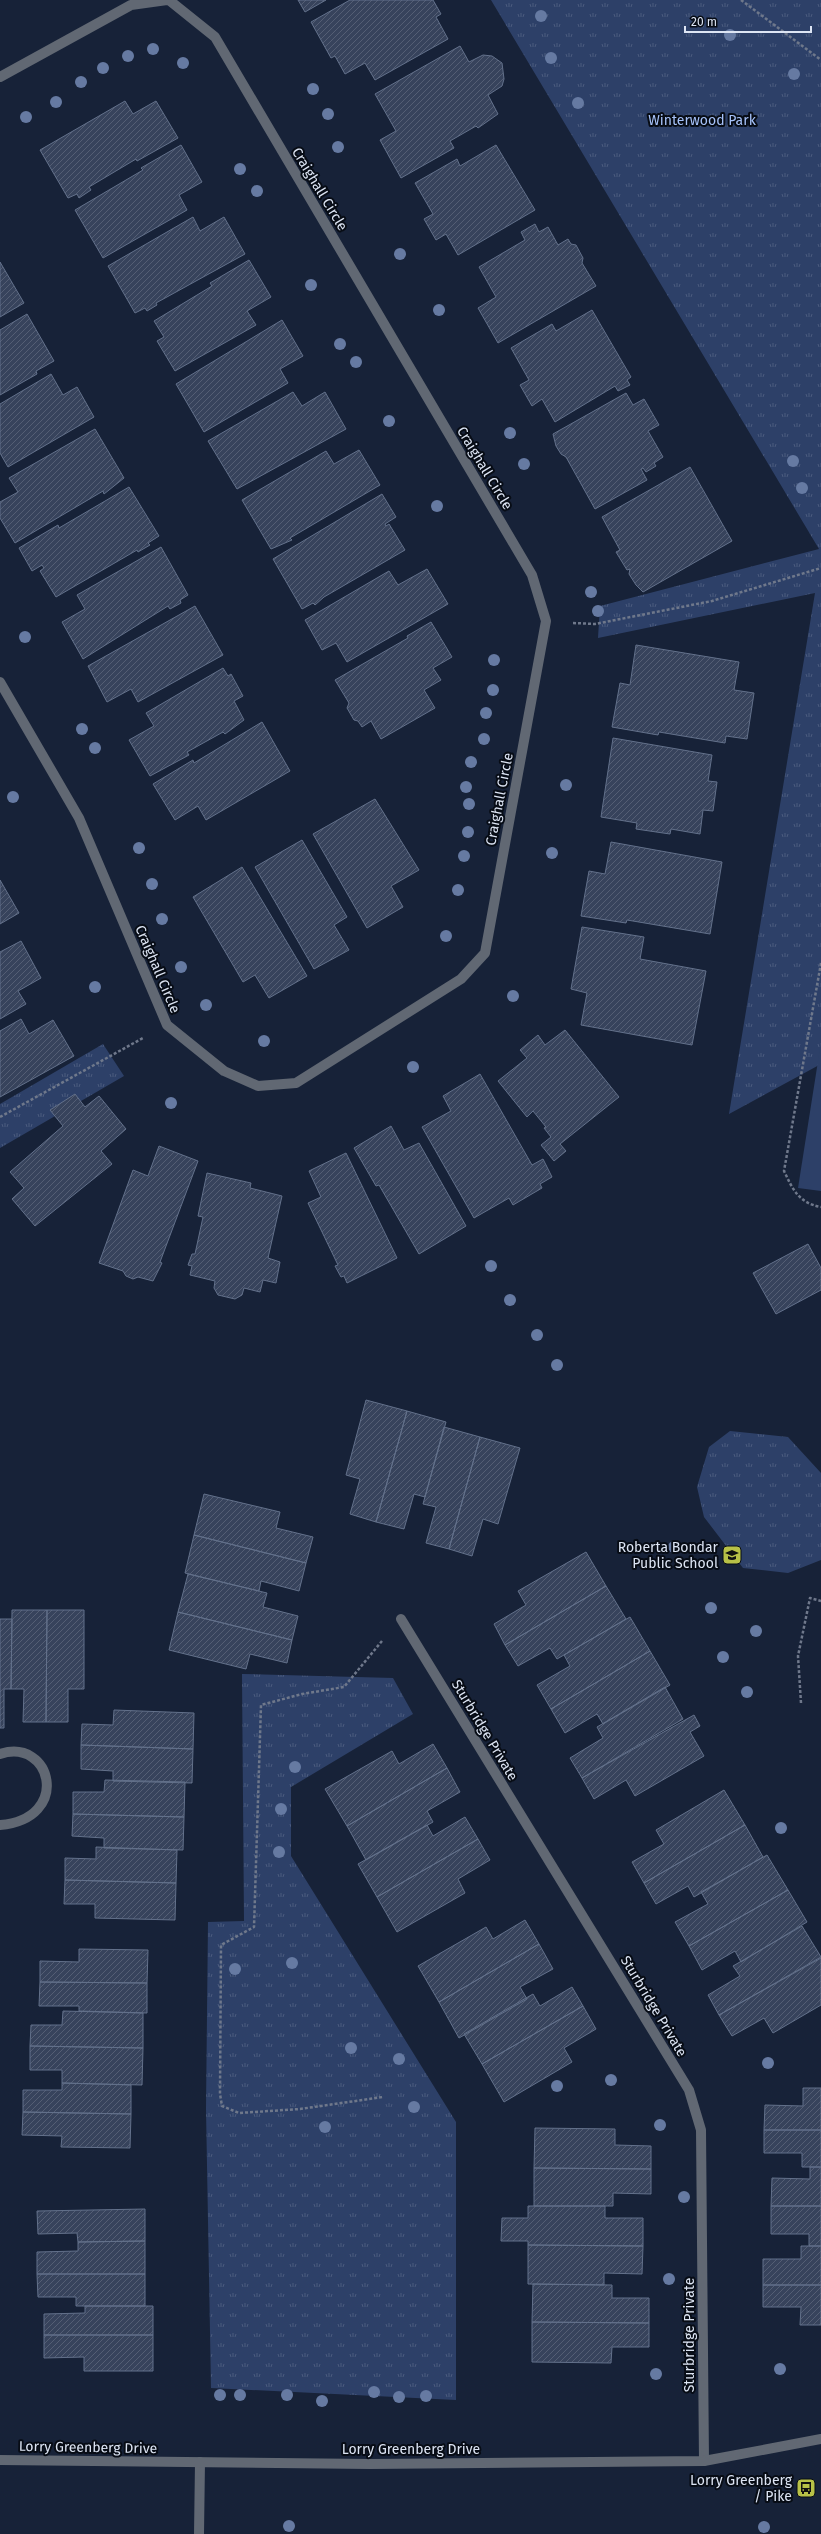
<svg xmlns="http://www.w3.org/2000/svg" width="821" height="2534" viewBox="0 0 821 2534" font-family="'Fira Sans',sans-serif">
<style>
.grass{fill:url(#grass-tufts)}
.garden{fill:#2d4068}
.building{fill:url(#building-hatch);stroke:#63718b}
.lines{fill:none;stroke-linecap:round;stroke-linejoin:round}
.path{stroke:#6f788b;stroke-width:2.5;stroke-dasharray:3 2;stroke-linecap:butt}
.minor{stroke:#616873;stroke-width:10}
.tertiary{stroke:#616873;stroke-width:10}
.tree{fill:#667aa2}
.labels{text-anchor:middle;stroke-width:4;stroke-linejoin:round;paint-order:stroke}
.park-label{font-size:14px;fill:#a6c2f9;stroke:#070c15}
.street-label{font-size:14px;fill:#dde5f4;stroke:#070c15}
.poi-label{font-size:14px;fill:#dde5f4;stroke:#070c15;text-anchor:end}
</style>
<defs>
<pattern id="grass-tufts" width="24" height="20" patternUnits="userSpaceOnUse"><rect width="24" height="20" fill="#2d4068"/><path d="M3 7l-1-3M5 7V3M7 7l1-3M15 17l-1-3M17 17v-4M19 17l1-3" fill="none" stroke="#4b5b7e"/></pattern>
<pattern id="building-hatch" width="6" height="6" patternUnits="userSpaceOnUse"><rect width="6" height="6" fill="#37435c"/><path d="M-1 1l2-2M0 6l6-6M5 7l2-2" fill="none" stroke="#545e74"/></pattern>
</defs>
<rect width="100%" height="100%" fill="#172238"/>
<!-- grass -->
<path class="grass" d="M491,0H821V1064L729,1114L815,593L598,638L600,606L819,549Z
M103,1044L124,1076L0,1148V1104Z
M730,1431L788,1437L821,1473V1560L788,1573L743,1568L704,1517L697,1487L709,1447Z
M242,1674L393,1678L413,1714L291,1787V1856L456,2122V2400L211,2388L206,2109L208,1922L244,1921Z"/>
<!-- garden -->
<path class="garden" d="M821,1042V1191L798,1188Z"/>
<!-- building -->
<path class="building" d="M298,0H326L305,12Z
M350,0H433L441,14L436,17L448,39L375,80L365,63L345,74L335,56L331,58L311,22Z
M460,46L469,62L483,55L492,56L502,63L504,79L502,86L488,95L498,114L478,128L476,126L450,141L454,148L401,178L380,140L396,131L375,94Z
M125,101L133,114L156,101L178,138L137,161L136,159L89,187L91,190L79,198L77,194L68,198L40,150Z
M181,145L202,182L179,195L187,210L103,258L75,210L143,170L141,168Z
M496,145L535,210L458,255L446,234L436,240L424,219L433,214L415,183L457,159L460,166Z
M193,217L200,231L224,217L245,254L156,303L157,305L147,311L145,308L135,313L108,266Z
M535,224L539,232L548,227L558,245L568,239L571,244L576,245L583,258L582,263L596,286L498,343L478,308L496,297L479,267L525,240L521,232Z
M249,260L271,297L247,311L256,325L175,371L157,341L164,337L154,321L212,286L210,283Z
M0,262L24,303L0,317Z
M592,310L631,377L627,380L630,385L618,391L615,386L555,422L542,399L532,406L520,385L529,380L511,348L552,324L556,331Z
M27,314L54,361L36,371L37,374L0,395V330Z
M282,320L303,356L280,369L288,383L204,432L176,384Z
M51,374L63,395L77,387L94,417L8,467L0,453V404Z
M293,392L302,406L325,392L346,429L237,489L208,441Z
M626,393L633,405L644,399L659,425L648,431L663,457L654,463L656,466L646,472L643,468L641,469L647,480L595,509L566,457L561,454L556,446L553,434Z
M95,429L124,478L104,494L103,491L15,543L0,518V502L18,492L9,478Z
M359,450L380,485L290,538L292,540L271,549L242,500L326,451L334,464Z
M690,467L732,541L643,592L636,585L629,574L630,569L627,570L616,552L620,550L602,517Z
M129,487L159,536L148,543L150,545L138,552L137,550L56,597L40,571L44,568L42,565L32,571L19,548L58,525L59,528Z
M382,494L396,517L385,524L386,526L389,524L405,550L324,597L315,605L313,603L302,609L273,559Z
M161,547L188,595L180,600L181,603L170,609L168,606L83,659L62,622L85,609L77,595Z
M427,569L448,604L347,662L336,643L322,650L305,620L389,571L398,585Z
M195,606L223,655L138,702L131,689L107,702L88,666Z
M431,622L452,657L433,668L441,680L424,690L435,708L381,739L371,721L362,727L358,721L354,720L347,708L349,703L335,680L408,638L407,636Z
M636,645L739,662L734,690L754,693L747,739L726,736L725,743L659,732L658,735L612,727L620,683L630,685Z
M223,668L228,676L231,674L243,696L234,701L244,720L225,734L223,732L187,752L189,755L150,776L129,740L154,726L146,713Z
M262,722L290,771L206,820L198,806L175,820L153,784L193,760L194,763Z
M613,738L712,755L708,781L717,782L713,811L703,810L700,834L671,829L670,834L636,829L637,823L601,817Z
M375,799L419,870L391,886L403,907L367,928L313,834Z
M302,840L347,917L334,925L349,950L314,969L255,867Z
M611,842L722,862L710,934L627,920L626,923L581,916L589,871L605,874Z
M242,867L307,976L269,998L255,975L243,982L193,897Z
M0,880L19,913L0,924Z
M582,927L644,937L640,959L706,971L692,1045L581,1025L587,993L571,989Z
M21,941L41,978L18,991L26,1004L0,1019V952Z
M21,1019L29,1034L53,1020L74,1056L0,1097V1031Z
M565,1030L619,1097L560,1144L566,1151L554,1161L541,1145L551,1137L544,1128L546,1127L533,1111L527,1117L498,1081L527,1058L520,1050L538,1035L545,1045Z
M480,1074L532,1165L543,1159L552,1177L540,1184L542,1188L513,1205L509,1198L474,1218L422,1127L451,1111L443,1096Z
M75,1094L85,1107L99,1096L126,1129L101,1151L112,1164L35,1226L12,1199L24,1188L10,1172L63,1126L50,1110Z
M391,1126L404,1150L419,1143L466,1226L419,1254L379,1185L376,1186L354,1148Z
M159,1146L198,1161L160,1262L162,1263L153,1281L138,1277L133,1279L126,1276L123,1271L99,1263L133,1170L148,1176Z
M346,1153L397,1258L347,1283L344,1276L341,1277L335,1266L338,1265L308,1203L321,1197L309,1171Z
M207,1173L251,1183L250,1188L282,1196L268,1258L280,1262L276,1283L263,1280L260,1292L244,1288L242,1295L235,1299L218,1295L214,1288L215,1281L190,1275L192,1266L188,1265L192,1254H195L203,1217L198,1216Z
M808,1244L821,1268V1290L776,1314L753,1273Z
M366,1400L407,1411L376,1522L350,1514L360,1479L346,1475Z
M407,1411L446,1422L425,1497L414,1494L404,1529L376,1522Z
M444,1427L480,1437L449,1549L426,1543L436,1507L423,1504Z
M480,1437L520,1448L498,1524L483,1519L472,1556L449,1549Z
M204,1494L280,1512L276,1528L313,1537L306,1563L194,1535Z
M194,1535L306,1563L299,1591L261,1581L259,1591L185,1573Z
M586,1552L606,1586L505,1645L494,1624L526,1605L518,1591Z
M188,1574L267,1593L263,1607L298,1616L292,1640L178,1612Z
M606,1586L626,1619L557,1659L550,1648L518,1666L505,1645Z
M12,1610H47L46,1722H23L24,1689H11Z
M47,1610H84V1689H68V1722H46Z
M178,1612L292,1640L287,1663L250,1654L246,1669L169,1650Z
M630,1617L650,1651L551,1709L537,1685L570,1666L564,1655Z
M0,1619H12L11,1689H4V1728H0Z
M650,1651L670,1685L603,1724L597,1714L565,1733L551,1709Z
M665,1687L683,1719L582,1778L570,1758L603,1738L597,1727Z
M114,1710L194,1713L193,1749L81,1745L82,1724L113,1725Z
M694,1715L700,1726L690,1732L704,1756L635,1796L626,1780L594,1799L582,1778Z
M433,1744L447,1768L347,1826L325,1789L392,1751L399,1764Z
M81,1745L193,1749L192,1783L113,1781V1771L81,1769Z
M447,1768L460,1792L427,1811L433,1822L366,1860L347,1826Z
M105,1780L185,1782L184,1817L73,1814V1792H104Z
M724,1790L745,1825L644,1883L632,1862L664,1844L656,1830Z
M73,1814L184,1817L183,1850L104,1848V1838L72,1836Z
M465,1817L478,1839L377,1897L358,1864L427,1825L433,1836Z
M745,1825L763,1857L694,1897L688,1886L656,1904L644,1883Z
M478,1839L490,1860L458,1879L465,1893L397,1932L377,1897Z
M96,1847L177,1850L176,1883L65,1880V1858L96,1859Z
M767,1855L788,1890L689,1946L675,1922L708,1904L701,1892Z
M65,1880L176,1883L175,1920L95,1918V1904H64Z
M788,1890L807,1922L741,1962L735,1951L702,1970L689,1946Z
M525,1920L539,1944L439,2002L418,1966L486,1927L493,1939Z
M802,1926L821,1957L719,2015L708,1995L740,1976L733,1966Z
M539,1944L553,1969L520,1987L527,1999L459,2038L439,2002Z
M79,1949L148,1950L147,1983L40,1982V1961L79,1962Z
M821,1958V2005L773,2033L764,2018L732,2036L719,2015Z
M40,1982L147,1983V2013L79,2011V2006H39Z
M572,1987L583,2006L482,2064L464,2034L533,1994L540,2006Z
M583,2006L596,2029L564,2048L572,2062L504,2102L482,2064Z
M63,2011L143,2013V2048L30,2046L31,2025H62Z
M30,2046L143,2048L142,2085L62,2083V2070H30Z
M62,2083L131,2085V2114L23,2112V2090H62Z
M803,2088H821V2130H764L765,2105L803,2106Z
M23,2112L131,2114L130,2148L61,2147L62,2136L22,2135Z
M535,2128L615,2129V2145L651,2146V2169L534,2168Z
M764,2130H821V2167H802V2153H764Z
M810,2167H821V2206H771L772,2178L810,2179Z
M534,2168L651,2169V2194L613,2193V2206H534Z
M528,2206H605V2218H643V2246L528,2245V2241H501L502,2218H528Z
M771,2206H821V2246H809V2234H771Z
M145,2209V2241L78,2242L77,2233L38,2234L37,2211Z
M145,2241V2274H37V2252L78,2251V2242Z
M528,2245L643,2246L642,2274L604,2273V2285L528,2284Z
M801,2246H821V2285H763V2259H801Z
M37,2274H145V2306H76V2297H38Z
M533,2284L612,2285V2298H649V2323L532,2322Z
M763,2285H821V2325H800L801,2307H763Z
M85,2306H153V2335H44V2314L85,2313Z
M532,2322L649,2323V2347H612L611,2363L532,2362Z
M44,2335H153V2371H84V2357L44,2358Z"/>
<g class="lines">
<!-- path -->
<path class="path" d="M741,0L821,60
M573,623L595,624L712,601L821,568
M821,963L784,1171C793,1190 799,1203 821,1207
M0,1117L143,1038
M382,1641L344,1687L302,1694L261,1705L254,1927L221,1945L220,2094L222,2106L239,2113L300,2109L383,2097
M801,1703L798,1656L810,1598L821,1601"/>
<!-- minor -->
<path class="minor" d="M0,77L131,5L167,0
M0,682L79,818L167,1025L224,1071L258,1086L296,1083L461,979L485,953L546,621L532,575L215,37L169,0
M401,1619L689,2090L701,2130L704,2461
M0,1754C52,1737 72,1819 0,1825
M199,2534L200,2462"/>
<!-- tertiary -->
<path class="tertiary" d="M0,2460L370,2464L704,2461L821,2439"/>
</g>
<!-- trees -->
<g class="tree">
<circle cx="541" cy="16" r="6"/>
<circle cx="730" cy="35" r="6"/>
<circle cx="153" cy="49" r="6"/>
<circle cx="128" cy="56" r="6"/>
<circle cx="551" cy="58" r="6"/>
<circle cx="183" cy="63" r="6"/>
<circle cx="103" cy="68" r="6"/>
<circle cx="794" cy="74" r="6"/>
<circle cx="81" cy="82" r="6"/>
<circle cx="313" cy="89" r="6"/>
<circle cx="56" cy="102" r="6"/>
<circle cx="578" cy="103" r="6"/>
<circle cx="328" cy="114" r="6"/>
<circle cx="26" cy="117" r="6"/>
<circle cx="338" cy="147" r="6"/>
<circle cx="240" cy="169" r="6"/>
<circle cx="257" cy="191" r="6"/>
<circle cx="400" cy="254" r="6"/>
<circle cx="311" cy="285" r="6"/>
<circle cx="439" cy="310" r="6"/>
<circle cx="340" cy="344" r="6"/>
<circle cx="356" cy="362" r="6"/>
<circle cx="389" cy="421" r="6"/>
<circle cx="510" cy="433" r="6"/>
<circle cx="793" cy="461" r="6"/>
<circle cx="524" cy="464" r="6"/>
<circle cx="802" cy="488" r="6"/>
<circle cx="437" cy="506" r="6"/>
<circle cx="591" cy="592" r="6"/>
<circle cx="598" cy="611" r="6"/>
<circle cx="25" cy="637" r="6"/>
<circle cx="494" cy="660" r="6"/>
<circle cx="493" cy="690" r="6"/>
<circle cx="486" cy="713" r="6"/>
<circle cx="82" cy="729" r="6"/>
<circle cx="484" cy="739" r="6"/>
<circle cx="95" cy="748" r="6"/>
<circle cx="471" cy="762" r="6"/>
<circle cx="566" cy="785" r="6"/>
<circle cx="466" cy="787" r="6"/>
<circle cx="13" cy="797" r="6"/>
<circle cx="469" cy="804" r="6"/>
<circle cx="468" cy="832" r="6"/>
<circle cx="139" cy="848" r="6"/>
<circle cx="552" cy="853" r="6"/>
<circle cx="464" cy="856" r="6"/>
<circle cx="152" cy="884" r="6"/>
<circle cx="458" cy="890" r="6"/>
<circle cx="162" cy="919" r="6"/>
<circle cx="446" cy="936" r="6"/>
<circle cx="181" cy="967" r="6"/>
<circle cx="95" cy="987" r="6"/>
<circle cx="513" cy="996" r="6"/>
<circle cx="206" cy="1005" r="6"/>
<circle cx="264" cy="1041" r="6"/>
<circle cx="413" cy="1067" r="6"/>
<circle cx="171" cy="1103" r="6"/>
<circle cx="491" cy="1266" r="6"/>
<circle cx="510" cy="1300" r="6"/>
<circle cx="537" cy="1335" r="6"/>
<circle cx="557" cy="1365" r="6"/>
<circle cx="674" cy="1547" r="6"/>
<circle cx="711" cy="1608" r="6"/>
<circle cx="756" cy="1631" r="6"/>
<circle cx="723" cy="1657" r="6"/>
<circle cx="747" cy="1692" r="6"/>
<circle cx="295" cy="1767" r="6"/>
<circle cx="281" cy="1809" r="6"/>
<circle cx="781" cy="1828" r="6"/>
<circle cx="279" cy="1852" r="6"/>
<circle cx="292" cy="1963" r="6"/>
<circle cx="235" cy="1969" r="6"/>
<circle cx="351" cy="2048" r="6"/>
<circle cx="399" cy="2059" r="6"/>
<circle cx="768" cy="2063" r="6"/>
<circle cx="611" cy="2080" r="6"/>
<circle cx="557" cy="2086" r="6"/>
<circle cx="414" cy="2107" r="6"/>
<circle cx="660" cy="2125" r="6"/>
<circle cx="325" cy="2127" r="6"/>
<circle cx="684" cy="2197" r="6"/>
<circle cx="669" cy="2279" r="6"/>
<circle cx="780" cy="2369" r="6"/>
<circle cx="656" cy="2374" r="6"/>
<circle cx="374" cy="2392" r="6"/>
<circle cx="220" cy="2395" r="6"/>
<circle cx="240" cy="2395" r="6"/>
<circle cx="287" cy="2395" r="6"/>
<circle cx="426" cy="2396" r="6"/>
<circle cx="399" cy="2397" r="6"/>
<circle cx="322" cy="2401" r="6"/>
<circle cx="289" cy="2526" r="6"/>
<circle cx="764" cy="2527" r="6"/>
</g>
<!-- icons -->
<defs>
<symbol id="school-square" viewBox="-11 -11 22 22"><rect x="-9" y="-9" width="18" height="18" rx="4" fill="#b8c147" stroke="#070c15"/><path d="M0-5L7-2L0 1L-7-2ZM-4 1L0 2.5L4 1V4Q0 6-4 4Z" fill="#111"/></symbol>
<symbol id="bus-square" viewBox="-11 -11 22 22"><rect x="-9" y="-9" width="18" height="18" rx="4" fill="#b8c147" stroke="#070c15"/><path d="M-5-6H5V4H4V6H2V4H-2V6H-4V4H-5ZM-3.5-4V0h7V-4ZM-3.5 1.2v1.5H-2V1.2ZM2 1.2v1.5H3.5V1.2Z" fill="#111"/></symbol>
</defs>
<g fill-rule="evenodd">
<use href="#school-square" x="721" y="1544" width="22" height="22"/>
<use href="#bus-square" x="795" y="2477" width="22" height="22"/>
</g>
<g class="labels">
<!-- park labels -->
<g class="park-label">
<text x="702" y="125">Winterwood Park</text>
</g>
<!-- street labels -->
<g class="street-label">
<text transform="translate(320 189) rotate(59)" y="5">Craighall Circle</text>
<text transform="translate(485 468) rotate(59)" y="5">Craighall Circle</text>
<text transform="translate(499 799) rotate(-79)" y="5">Craighall Circle</text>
<text transform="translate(158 969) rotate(67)" y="5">Craighall Circle</text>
<text transform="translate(485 1730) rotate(59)" y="5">Sturbridge Private</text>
<text transform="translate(654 2006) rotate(59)" y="5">Sturbridge Private</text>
<text transform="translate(689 2335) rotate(-90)" y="5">Sturbridge Private</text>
<text transform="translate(88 2447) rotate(1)" y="5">Lorry Greenberg Drive</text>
<text x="411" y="2454">Lorry Greenberg Drive</text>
</g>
<!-- poi labels -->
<g class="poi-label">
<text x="718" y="1552">Roberta Bondar<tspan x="718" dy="16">Public School</tspan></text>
<text x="792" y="2485">Lorry Greenberg<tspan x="792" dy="16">/ Pike</tspan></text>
</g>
</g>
<!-- scale -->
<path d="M685 26v6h126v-6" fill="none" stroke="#dde5f4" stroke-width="2"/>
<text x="691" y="26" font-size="12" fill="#dde5f4" stroke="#070c15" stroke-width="3" paint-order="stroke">20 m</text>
</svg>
